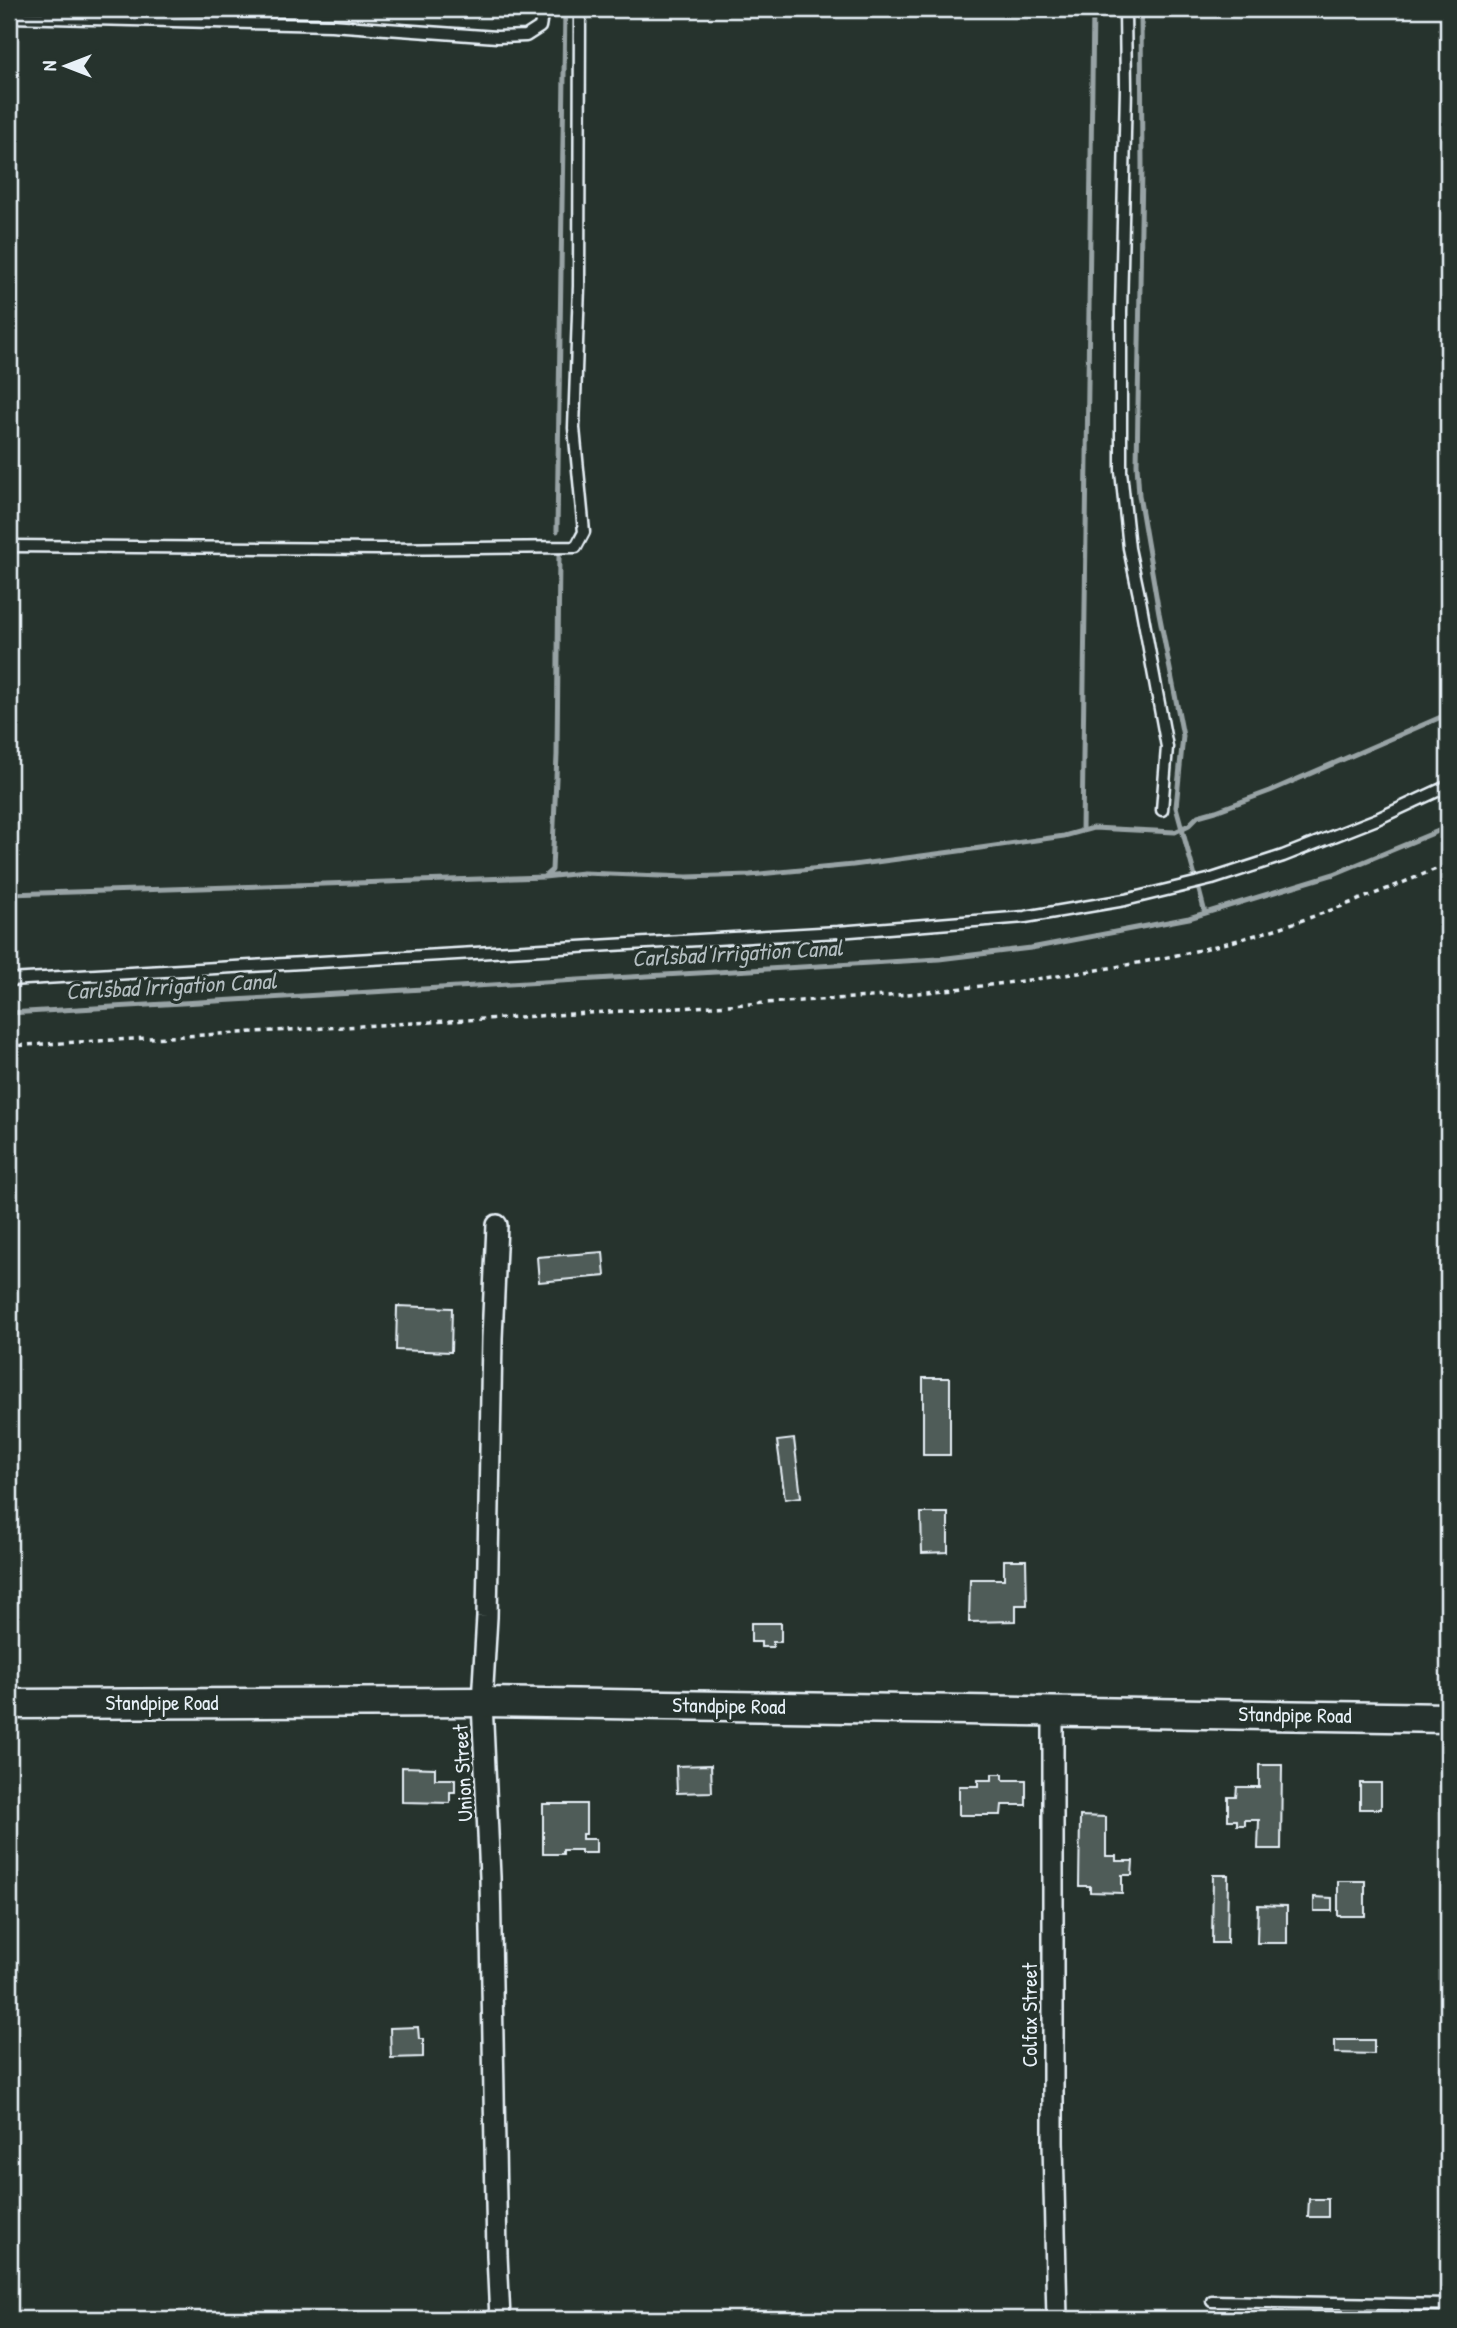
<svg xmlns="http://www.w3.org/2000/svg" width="1457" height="2328" viewBox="0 0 1457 2328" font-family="'Patrick Hand',sans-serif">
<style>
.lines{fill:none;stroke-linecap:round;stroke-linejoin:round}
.stream{stroke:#98a3a5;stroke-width:5}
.building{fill:#505c59;stroke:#e8f1f8;stroke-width:2}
.lane-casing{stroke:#e8f1f8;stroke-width:15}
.street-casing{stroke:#e8f1f8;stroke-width:24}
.secondary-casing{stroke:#e8f1f8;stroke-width:33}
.path{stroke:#e8f1f8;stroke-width:3.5;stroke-dasharray:5 5;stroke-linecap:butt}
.lane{stroke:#26332d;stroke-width:10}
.street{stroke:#26332d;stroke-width:19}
.secondary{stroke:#26332d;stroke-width:28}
.labels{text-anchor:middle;stroke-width:6;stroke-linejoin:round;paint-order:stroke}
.street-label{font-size:21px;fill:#e8f1f8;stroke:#26332d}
.water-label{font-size:23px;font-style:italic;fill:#b3bdc0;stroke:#26332d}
</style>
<rect width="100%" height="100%" fill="#26332d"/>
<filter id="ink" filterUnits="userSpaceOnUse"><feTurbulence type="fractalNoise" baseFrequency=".0143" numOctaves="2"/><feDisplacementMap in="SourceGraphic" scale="14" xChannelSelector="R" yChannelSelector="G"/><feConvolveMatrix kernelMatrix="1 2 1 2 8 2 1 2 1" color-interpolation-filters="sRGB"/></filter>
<g filter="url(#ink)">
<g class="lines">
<!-- stream -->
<path class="stream" d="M1141,9L1142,167L1137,465L1139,495L1159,613L1183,736L1176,807L1195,877
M557,531L565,9
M1082,831L1093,9
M544,877L583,873L687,877L750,875L853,865L959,851L1064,836L1093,828L1175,832L1189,825L1198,816L1216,811L1270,791L1448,714
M1199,890L1205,913
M9,894L544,877L552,870L557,755L559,556
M9,1013L939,959L1031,948L1189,918L1334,874L1448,827"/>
</g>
<!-- building -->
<path class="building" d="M603,1252L605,1276L539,1282L537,1257Z
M397,1306L452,1308L451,1352L396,1350Z
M923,1378H950V1455H923Z
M794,1439L801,1497L785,1499L777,1441Z
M921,1513H948V1552L922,1553Z
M1004,1560H1026L1027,1605H1016V1621L969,1622L970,1579H1004Z
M751,1623H781V1642H773V1647H761V1642H751Z
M711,1765L712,1792L677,1793L676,1766Z
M1259,1765H1282L1281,1849H1258L1259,1820H1245V1825H1237V1820H1228V1797H1236L1237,1787H1259Z
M402,1767L435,1768V1779H455V1792H450V1803L402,1802Z
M992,1774H1003V1780H1026V1805H1002L1001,1815H959V1786H978V1780H992Z
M1360,1783H1381V1809H1360Z
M543,1804H586V1834H582V1839H596V1853H581V1850H563V1854H543Z
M1080,1816L1106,1817V1856H1116V1861H1133L1132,1875H1122V1893L1090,1892V1886H1079Z
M1213,1875H1228L1227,1943H1212Z
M1338,1881H1365V1916H1338Z
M1314,1897L1332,1898V1911H1314Z
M1258,1905L1287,1906V1943H1257Z
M418,2027L419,2039H423V2057L391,2058L390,2028Z
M1335,2040H1374V2054L1335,2053Z
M1309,2199H1328V2217H1308Z"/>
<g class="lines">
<defs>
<path id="lane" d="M1125,9L1126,88L1121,312V471L1129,548L1140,600L1167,747L1162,810
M9,17L331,25L497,37L526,36L540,27L543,9
M9,546L382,549L576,547L584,532L574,428L579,286L580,9
M9,980L838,932L1025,917L1125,900L1212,879L1283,856L1377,819L1448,786
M1212,2301L1448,2305"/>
<path id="street" d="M497,1225L492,1338L487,1617L482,1702L490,1877L497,2255L500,2319
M1053,1711V2142L1057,2319"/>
<path id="secondary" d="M9,1704L482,1702L1448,1718"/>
</defs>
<!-- lane casing -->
<use href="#lane" class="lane-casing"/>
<!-- street casing -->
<use href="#street" class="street-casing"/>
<!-- secondary casing -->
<use href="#secondary" class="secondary-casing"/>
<!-- path -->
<path class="path" d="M9,1046L888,996C987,986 1085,975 1182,954C1274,934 1362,900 1448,864"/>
<!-- lane -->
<use href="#lane" class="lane"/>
<!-- street -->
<use href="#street" class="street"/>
<!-- secondary -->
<use href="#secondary" class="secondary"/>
</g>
</g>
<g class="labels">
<!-- street labels -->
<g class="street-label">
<text x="162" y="1710">Standpipe Road</text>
<text transform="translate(729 1706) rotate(1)" y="7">Standpipe Road</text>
<text transform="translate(1295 1715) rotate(1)" y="7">Standpipe Road</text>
<text transform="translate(463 1773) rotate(-93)" y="7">Union Street</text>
<text transform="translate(1030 2015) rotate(-90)" y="7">Colfax Street</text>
</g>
<!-- water labels -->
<g class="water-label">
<text transform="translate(737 953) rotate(-3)" y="8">Carlsbad Irrigation Canal</text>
<text transform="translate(171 986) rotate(-3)" y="8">Carlsbad Irrigation Canal</text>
</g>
</g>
<!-- margin -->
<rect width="1457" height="2328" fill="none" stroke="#26332d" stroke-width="35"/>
<rect x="18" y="18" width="1422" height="2293" fill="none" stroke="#e8f1f8" stroke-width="2.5" filter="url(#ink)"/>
<!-- north arrow -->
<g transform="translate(66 66) rotate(270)" stroke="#26332d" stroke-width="5" paint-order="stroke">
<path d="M0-5L12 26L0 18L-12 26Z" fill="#e8f1f8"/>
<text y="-10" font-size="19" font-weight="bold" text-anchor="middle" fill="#e8f1f8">N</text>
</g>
</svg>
